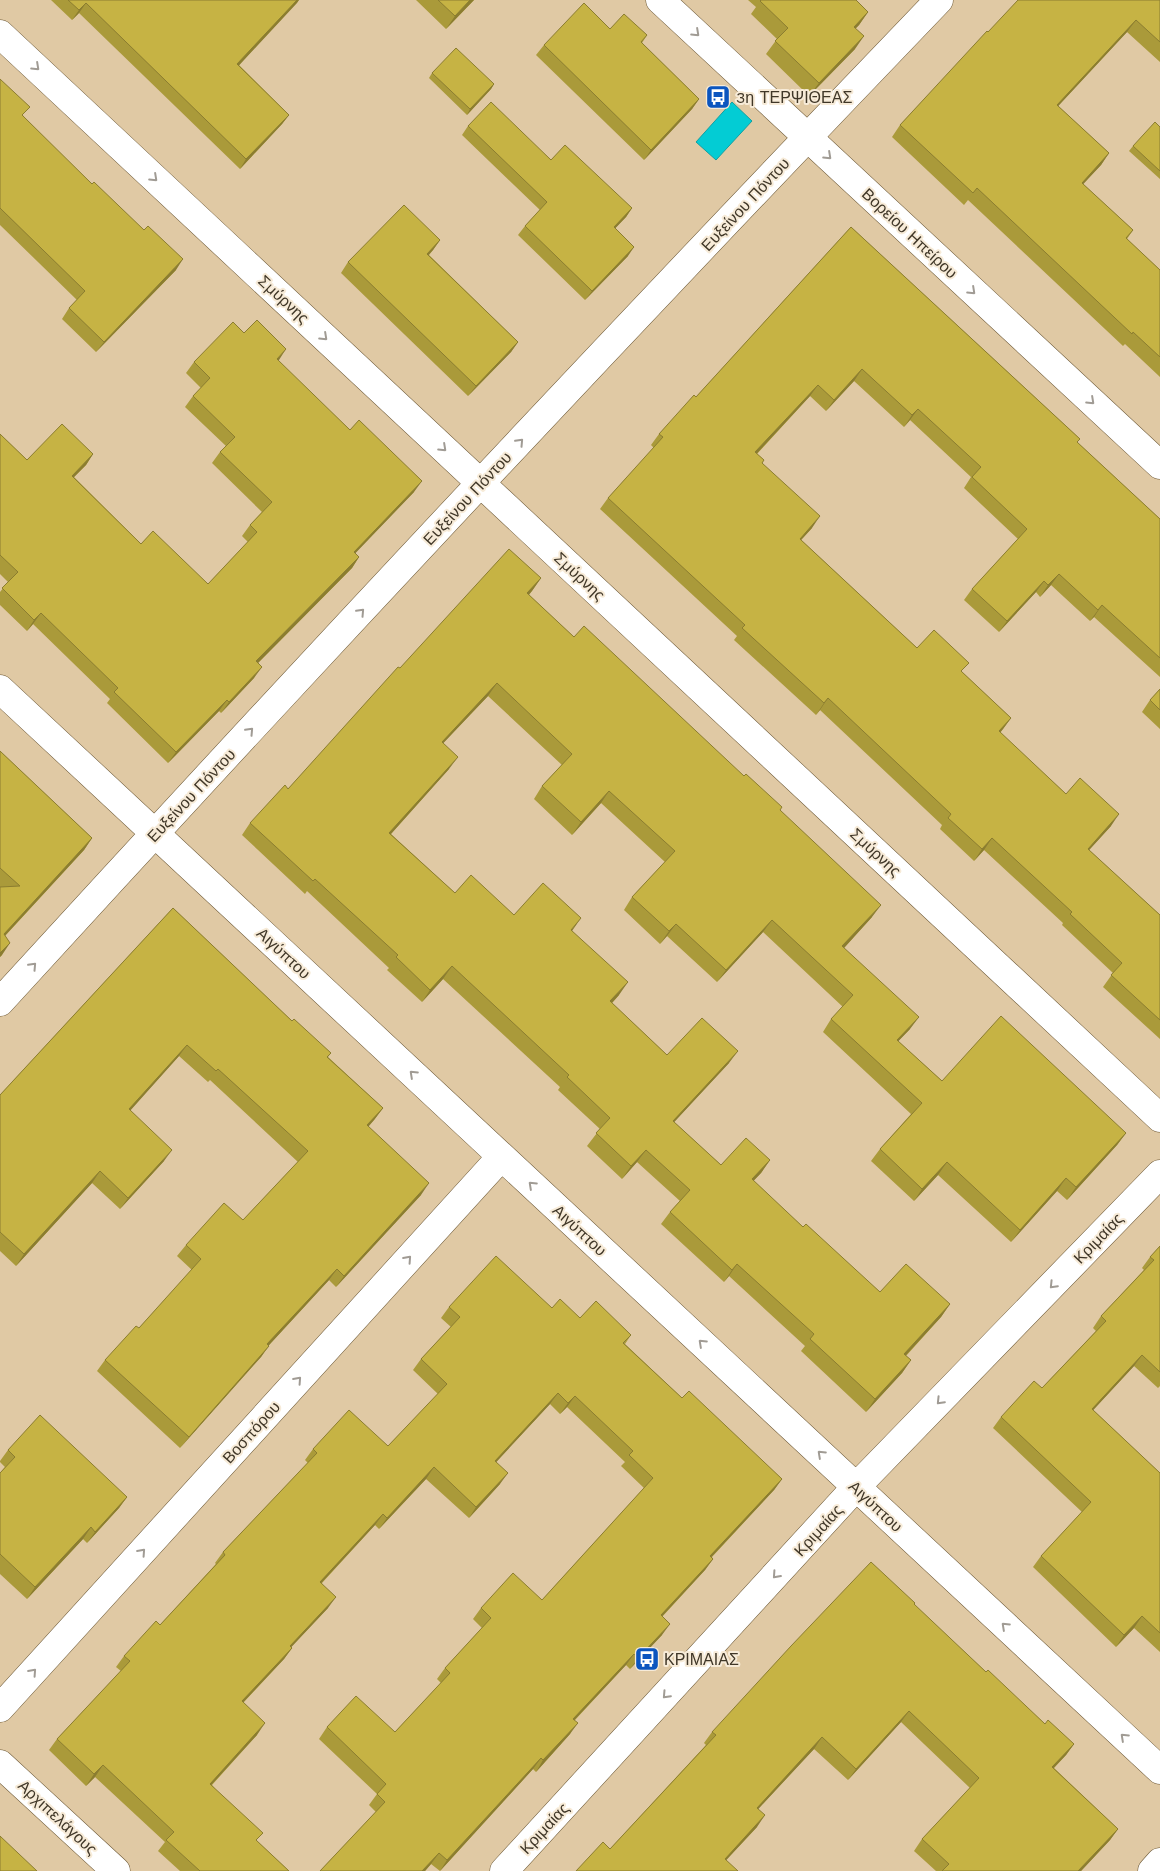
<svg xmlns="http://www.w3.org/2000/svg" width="1160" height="1871" viewBox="0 0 1160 1871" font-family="'Work Sans',sans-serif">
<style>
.water{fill:#03ccd4;stroke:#159fa0}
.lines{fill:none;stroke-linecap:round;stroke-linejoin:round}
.minor-casing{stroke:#6b5735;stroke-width:29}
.minor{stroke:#fff;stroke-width:28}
.wall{fill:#aa9a3a}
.shaded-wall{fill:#8b7d30}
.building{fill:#c6b344;stroke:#8b7d30}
.oneway{stroke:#a09b94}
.labels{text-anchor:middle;stroke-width:4;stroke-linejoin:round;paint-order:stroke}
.poi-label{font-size:16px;fill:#403728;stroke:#f7ebd8;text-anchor:start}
.street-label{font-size:16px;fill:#403728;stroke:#f7ebd8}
</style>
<rect width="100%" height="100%" fill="#e0c9a4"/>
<!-- water -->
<path class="water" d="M732,102L752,121L716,160L696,142Z"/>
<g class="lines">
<defs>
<path id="minor" d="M660,0L1160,465
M0,34L1160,1118
M0,689L1160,1770
M0,1002C309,664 622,330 939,0
M0,1708L501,1157
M0,1764L116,1871
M504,1871L856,1487L1160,1174
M1152,1871L1160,1862"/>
</defs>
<!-- minor casing -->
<use href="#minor" class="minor-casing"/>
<!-- minor -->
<use href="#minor" class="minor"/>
</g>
<!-- wall -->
<path class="wall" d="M51,0H299L239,65L289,115L282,124L240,169L79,13L72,20Z
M416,0H474L446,29Z
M748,0H856L868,12L859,25L855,29V49L809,96L766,54L777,39L751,14L756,7Z
M1160,0V62L1127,32L1058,106L1109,153L1101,165L1083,184L1133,230L1127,239L1160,270V377L1125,344L1123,346L968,200L964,205L892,137L900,125L988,32Z
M610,29L647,35L642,43L699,99L692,109L644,160L536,55L544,45Z
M432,73L494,84L491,89L467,115L429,78Z
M0,79L24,117L176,270L96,352L62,319L69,308L77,300L0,225Z
M468,126L632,208L626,217L615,228L628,256L585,300L518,235L525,226L540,210L462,135Z
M1160,127V179L1129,151L1133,146Z
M851,227L1080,439L1077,442L1160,519V677L1094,617L1090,621L1051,585L1040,597L1036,592L999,632L964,600L972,589L1018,539L964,488L971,477L910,420L904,427L854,381L826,411L810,396L757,454L764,460L762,463L812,528L801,540L917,648L962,672L1011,718L1000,733L1066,794L1111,826L1089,850L1160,915V1039L1103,987L1113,973L1062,925L1063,923L984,850L974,861L940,829L942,825L820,710L816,715L734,640L737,636L600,509L608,498L654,448L651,445L659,434L696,397Z
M440,240L433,250L429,255L518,342L511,352L468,396L341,273L348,262Z
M244,333L278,361L414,492L355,553L359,557L352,568L258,663L254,678L221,713L219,711L168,763L107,703L110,699L33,624L27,631L0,605V592L8,582L0,574V434L27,460L93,454L86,465L74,477L141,544L208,584L248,542L242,536L250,525L262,512L212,463L220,452L226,446L185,407L193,396L201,388L186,373L194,362Z
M541,578L529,595L574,637L780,810L872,917L844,948L910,1029L898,1041L942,1081L1126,1133L1117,1145L1067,1200L1057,1191L1011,1242L938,1175L914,1201L871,1161L880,1149L911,1114L823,1032L831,1019L843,1007L763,932L717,982L667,936L660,944L624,910L632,897L665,862L601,803L572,835L534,799L542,786L562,765L488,696L443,743L449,769L391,834L455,893L514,915L572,931L619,995L612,1003L667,1055L729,1063L674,1122L721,1165L770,1160L761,1173L753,1181L803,1227L880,1292L950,1304L941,1317L906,1356L911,1360L902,1373L866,1412L801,1351L805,1346L729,1276L724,1282L661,1224L670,1212L680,1201L637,1162L622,1179L587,1146L600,1129L558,1090L560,1087L443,979L422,1002L387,970L389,968L307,891L305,894L242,835L250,823L288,789L400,668Z
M1160,689V729L1142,712L1150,700Z
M0,751L92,838L84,850L5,936L2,955L0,957Z
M173,908L292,1021L331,1053L328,1057L383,1108L374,1120L368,1127L421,1195L336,1287L329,1280L269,1345L261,1357L180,1448L97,1371L105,1360L139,1328L192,1270L177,1256L186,1245L243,1220L298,1162L210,1080L208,1082L179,1056L130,1110L164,1161L120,1209L92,1183L16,1266L0,1251V1095Z
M1160,1246V1386L1158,1388L1134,1366L1093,1410L1160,1473V1652L1134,1628L1116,1647L1033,1567L1041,1556L1082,1512L993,1428L1001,1417L1042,1388L1096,1331L1093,1328L1101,1316L1144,1270L1142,1268L1150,1257Z
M449,1307L552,1308L631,1335L625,1344L682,1398L782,1479L774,1490L712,1557L713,1559L705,1570L662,1617V1635L630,1669L626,1665L575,1720L570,1734L536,1772L533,1769L440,1871L431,1864L425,1871H320L376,1812L369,1805L377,1794L319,1739L327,1727L395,1732L441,1683L437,1679L445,1668L482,1628L473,1619L481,1608L542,1600L644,1488L621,1466L625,1462L567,1407L560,1414L550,1404L496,1462L500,1484L469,1518L426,1479L379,1529L375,1525L322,1583L328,1608L291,1647L292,1648L284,1659L243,1703L257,1735L212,1785L257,1841L289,1871H180L158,1851L165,1842L95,1777L86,1786L49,1750L57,1739L121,1671L116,1667L124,1656L160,1625L216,1564L215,1563L223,1552L308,1463L305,1460L313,1449L388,1446L438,1394L413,1370L421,1359L451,1327L441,1318Z
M8,1450L127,1497L119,1508L87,1543L83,1539L27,1599L0,1574V1473L5,1467L0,1462V1461Z
M914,1605L986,1672L1045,1724L1074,1744L1066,1755L1054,1768L1118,1829L1110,1840L1081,1871H936L914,1851L922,1839L970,1788L901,1722L848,1780L814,1749L758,1809L757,1827L726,1860L610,1849L706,1745L704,1743L712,1732Z"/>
<!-- shaded-wall -->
<path class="shaded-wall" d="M297,0H299L297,3L231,74L237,64Z
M470,0H474L446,29L455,16Z
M86,3L79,13L72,20L79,10Z
M868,12L859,25L844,40L854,27Z
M1136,20L1127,32L1048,117L1057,105Z
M864,36L855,49L809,96L819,83Z
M494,84L491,89L467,115L470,109Z
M699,99L692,109L644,160L651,150Z
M289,115L282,124L240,169L246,159Z
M1109,153L1101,165L1073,195L1082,183Z
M632,208L626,217L608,236L614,227Z
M440,240L433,250L420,264L427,254Z
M634,247L628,256L585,300L592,291Z
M183,259L176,270L96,352L104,342Z
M518,342L511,352L468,396L476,386Z
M286,349L279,360L269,370L277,359Z
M862,369L854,381L826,411L834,400Z
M818,385L810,396L747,464L755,452Z
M918,409L910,420L904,427L912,415Z
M93,454L86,465L64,487L72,476Z
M422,481L414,492L346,563L354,552Z
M820,516L812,528L791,551L800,539Z
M359,557L352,568L249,672L256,661Z
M1059,574L1051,585L1040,597L1048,585Z
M541,578L532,591L518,606L527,593Z
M1044,581L1036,592L999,632L1007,621Z
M1102,605L1094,617L1090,621L1098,610Z
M41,613L33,624L27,631L34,620Z
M262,667L254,678L221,713L229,702Z
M497,683L488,696L433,754L442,742Z
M828,698L820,710L816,715L824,703Z
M227,700L219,711L168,763L176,752Z
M1011,718L1003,729L991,743L999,731Z
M458,757L449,769L381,845L389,833Z
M609,791L601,803L572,835L581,822Z
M1119,814L1111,826L1080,860L1088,849Z
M92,838L84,850L0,941L4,934Z
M992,838L984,850L974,861L982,849Z
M881,905L872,917L834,959L842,946Z
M581,918L572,931L571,930Z
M772,920L763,932L717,982L726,970Z
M676,924L667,936L660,944L669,931Z
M10,943L2,955L0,957V953Z
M452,966L443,979L422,1002L430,990Z
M628,982L619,995L602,1014L610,1001Z
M919,1017L910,1029L888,1052L897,1040Z
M187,1045L179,1056L121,1121L129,1109Z
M738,1051L729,1063L664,1133L673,1121Z
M383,1108L374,1120L359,1137L367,1125Z
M1126,1133L1117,1145L1067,1200L1076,1187Z
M172,1150L164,1161L120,1209L128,1198Z
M646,1150L637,1162L622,1179L631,1166Z
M770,1160L761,1173L743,1192L752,1179Z
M947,1162L938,1175L914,1201L922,1189Z
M100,1171L92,1183L16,1266L24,1254Z
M1066,1178L1057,1191L1011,1242L1020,1230Z
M429,1183L421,1195L336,1287L344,1276Z
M737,1264L729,1276L724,1282L732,1270Z
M337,1269L329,1280L259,1356L267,1344Z
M950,1304L941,1317L895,1367L904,1354Z
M269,1346L261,1357L180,1448L189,1437Z
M1142,1355L1134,1366L1084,1420L1092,1409Z
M911,1360L902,1373L866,1412L875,1399Z
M558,1393L550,1404L487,1472L495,1461Z
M575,1396L567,1407L560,1414L568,1403Z
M434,1467L426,1479L379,1529L387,1518Z
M508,1473L500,1484L469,1518L476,1507Z
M782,1479L774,1490L702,1567L710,1556Z
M127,1497L119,1508L87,1543L95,1532Z
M383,1514L375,1525L312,1593L320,1582Z
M91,1527L83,1539L27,1599L35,1587Z
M713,1559L705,1570L653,1626L661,1615Z
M336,1597L328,1608L282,1657L290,1646Z
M1142,1616L1134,1628L1116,1647L1124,1635Z
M670,1624L662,1635L630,1669L638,1658Z
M292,1648L284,1659L234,1712L242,1701Z
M634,1654L626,1665L565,1730L573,1719Z
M909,1711L901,1722L848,1780L856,1769Z
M265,1723L257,1735L202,1795L210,1784Z
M578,1723L570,1734L536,1772L543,1760Z
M822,1737L814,1749L749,1819L757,1808Z
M1074,1744L1066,1755L1044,1778L1052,1767Z
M541,1758L533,1769L440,1871L447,1860Z
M103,1765L95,1777L86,1786L94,1774Z
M765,1815L757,1827L717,1870L725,1859Z
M1118,1829L1110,1840L1081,1871H1078Z
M439,1853L431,1864L425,1871H422Z"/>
<!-- building -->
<path class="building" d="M68,0H297L237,64L289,115L246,159L86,3L79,10Z
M438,0H470L455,16Z
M761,0H856L868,12L854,27L864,36L819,83L775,41L788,28L760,1Z
M1018,0H1160V42L1136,20L1057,105L1109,153L1082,183L1133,230L1126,238L1160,270V357L1133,332L1132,334L977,188L973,193L900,125L987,31L988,32Z
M584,3L610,29L624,14L647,35L641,42L699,99L651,150L544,45Z
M456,48L494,84L470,109L432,73Z
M0,79L30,107L22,115L92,184L94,182L144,230L148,226L183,259L104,342L69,308L85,291L0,208Z
M491,102L551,160L565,145L632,208L614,227L634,247L592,291L525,226L547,202L468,126Z
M1155,122L1160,127V171L1133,146Z
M404,205L440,240L427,254L518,342L476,386L348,262Z
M851,227L1080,439L1077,442L1160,519V658L1102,605L1098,610L1059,574L1048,585L1044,581L1007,621L972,589L1027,529L972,477L981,467L918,409L912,415L862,369L834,400L818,385L755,452L764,460L762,463L820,516L800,539L917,648L934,630L969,663L961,671L1011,718L999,731L1066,794L1080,778L1119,814L1088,849L1160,915V1020L1111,975L1122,963L1070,914L1072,912L992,838L982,849L948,818L951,814L828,698L824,703L742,628L745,625L608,498L663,437L659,434L694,395L696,397Z
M257,320L286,349L277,359L350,430L359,420L422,481L354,552L359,557L256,661L262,667L229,702L227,700L176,752L114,692L118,688L41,613L34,620L2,588L18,572L0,555V434L27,460L62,424L93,454L72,476L141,544L153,531L208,584L257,532L250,525L272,502L220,452L235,437L193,396L210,378L194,362L233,322L244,333Z
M509,549L541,578L527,593L574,637L584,626L744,776L746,774L782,807L780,810L881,905L842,946L919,1017L897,1040L942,1081L1001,1016L1126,1133L1076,1187L1066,1178L1020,1230L947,1162L922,1189L880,1149L922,1103L831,1019L853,995L772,920L726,970L676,924L669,931L632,897L675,851L609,791L581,822L542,786L572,754L497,683L442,742L458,757L389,833L455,893L471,875L514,915L543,883L581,918L571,930L628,982L610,1001L667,1055L702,1018L738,1051L673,1121L721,1165L746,1138L770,1160L752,1179L803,1227L806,1224L880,1292L906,1264L950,1304L904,1354L911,1360L875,1399L810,1339L814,1334L737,1264L732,1270L670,1212L690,1190L646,1150L631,1166L596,1133L610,1118L567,1077L569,1075L452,966L430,990L396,957L398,955L315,879L313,881L250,823L285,785L288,789L398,667L400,668Z
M1160,689V710L1150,700Z
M0,751L92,838L4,934L10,943L0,953V887L20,886L0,868Z
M173,908L292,1021L294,1019L331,1053L327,1057L383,1108L367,1125L429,1183L344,1276L337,1269L267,1344L269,1346L189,1437L105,1360L136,1326L139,1328L201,1259L186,1245L224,1203L243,1220L308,1151L218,1069L216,1071L187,1045L129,1109L172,1150L128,1198L100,1171L24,1254L0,1232V1095Z
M1160,1246V1372L1142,1355L1092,1409L1160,1473V1633L1142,1616L1124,1635L1041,1556L1091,1502L1001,1417L1034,1381L1042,1388L1106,1321L1101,1316L1154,1260L1150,1257Z
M496,1256L552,1308L560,1299L580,1318L596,1301L631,1335L623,1343L682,1398L689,1391L782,1479L710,1556L713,1559L661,1615L670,1624L638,1658L634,1654L573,1719L578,1723L543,1760L541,1758L447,1860L439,1853L422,1871H320L385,1802L377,1794L386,1784L327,1727L356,1696L395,1732L450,1673L445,1668L491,1618L481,1608L513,1573L542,1600L653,1478L629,1455L633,1451L575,1396L568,1403L558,1393L495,1461L508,1473L476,1507L434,1467L387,1518L383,1514L320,1582L336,1597L290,1646L292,1648L242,1701L265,1723L210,1784L263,1833L256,1840L289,1871H200L166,1840L174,1832L103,1765L94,1774L57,1739L130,1661L124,1656L156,1621L160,1625L225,1555L223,1552L317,1453L313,1449L349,1410L388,1446L447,1384L421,1359L460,1317L449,1307Z
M40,1415L127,1497L95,1532L91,1527L35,1587L0,1554V1473L15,1457L8,1450Z
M871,1562L915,1603L914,1604L986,1672L988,1670L1045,1724L1048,1720L1074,1744L1052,1767L1118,1829L1078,1871H942L949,1864L922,1839L979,1778L909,1711L856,1769L822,1737L757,1808L765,1815L725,1859L738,1871H576L603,1842L610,1849L716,1735L712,1732L791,1646Z
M0,1836L37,1871H0Z"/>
<!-- one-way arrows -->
<defs><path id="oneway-chevron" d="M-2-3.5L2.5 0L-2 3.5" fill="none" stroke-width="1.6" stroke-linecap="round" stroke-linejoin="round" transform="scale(1.25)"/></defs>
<g class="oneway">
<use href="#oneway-chevron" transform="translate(696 33) rotate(43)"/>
<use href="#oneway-chevron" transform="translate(36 67) rotate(43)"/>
<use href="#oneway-chevron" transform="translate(828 156) rotate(43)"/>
<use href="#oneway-chevron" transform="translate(154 178) rotate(43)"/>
<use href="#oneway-chevron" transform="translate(972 291) rotate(43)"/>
<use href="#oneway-chevron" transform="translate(324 337) rotate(43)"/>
<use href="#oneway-chevron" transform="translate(1091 401) rotate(43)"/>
<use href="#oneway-chevron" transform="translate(520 442) rotate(-47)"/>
<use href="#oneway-chevron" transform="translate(443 448) rotate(43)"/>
<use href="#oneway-chevron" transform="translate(361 612) rotate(-47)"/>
<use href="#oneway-chevron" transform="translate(250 731) rotate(-47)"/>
<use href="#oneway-chevron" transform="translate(33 966) rotate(-47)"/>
<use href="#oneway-chevron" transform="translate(413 1074) rotate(-137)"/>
<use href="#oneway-chevron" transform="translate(532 1185) rotate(-137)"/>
<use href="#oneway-chevron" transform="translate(408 1259) rotate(-48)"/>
<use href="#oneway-chevron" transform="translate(1053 1285) rotate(134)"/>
<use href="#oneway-chevron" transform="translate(702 1343) rotate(-137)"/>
<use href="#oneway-chevron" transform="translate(298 1380) rotate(-48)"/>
<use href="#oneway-chevron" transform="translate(940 1401) rotate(134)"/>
<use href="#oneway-chevron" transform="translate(821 1454) rotate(-137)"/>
<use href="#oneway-chevron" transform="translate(142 1552) rotate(-48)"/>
<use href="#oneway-chevron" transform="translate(776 1575) rotate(132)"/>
<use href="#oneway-chevron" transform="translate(1005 1626) rotate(-137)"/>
<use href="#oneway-chevron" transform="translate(33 1672) rotate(-48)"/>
<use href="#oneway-chevron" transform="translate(666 1695) rotate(133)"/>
<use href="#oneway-chevron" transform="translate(1124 1737) rotate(-137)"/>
</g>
<!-- icons -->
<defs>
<symbol id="bus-square" viewBox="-11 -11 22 22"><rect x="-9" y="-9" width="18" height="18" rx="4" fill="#0b55bf" stroke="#f7ebd8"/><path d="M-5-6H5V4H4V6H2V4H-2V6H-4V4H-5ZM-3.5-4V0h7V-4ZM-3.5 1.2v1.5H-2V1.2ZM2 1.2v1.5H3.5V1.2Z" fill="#fff"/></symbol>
</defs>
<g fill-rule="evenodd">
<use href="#bus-square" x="704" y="83" width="28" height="28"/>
<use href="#bus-square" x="633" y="1645" width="28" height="28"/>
</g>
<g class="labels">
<!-- poi labels -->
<g class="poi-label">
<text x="736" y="103">3η ΤΕΡΨΙΘΕΑΣ</text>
<text x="664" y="1665">ΚΡΙΜΑΙΑΣ</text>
</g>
<!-- street labels -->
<g class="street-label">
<text transform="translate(745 204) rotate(-47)" y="6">Ευξείνου Πόντου</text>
<text transform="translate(910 233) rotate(43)" y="6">Βορείου Ηπείρου</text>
<text transform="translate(284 299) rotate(43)" y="6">Σμύρνης</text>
<text transform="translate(467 498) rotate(-47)" y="6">Ευξείνου Πόντου</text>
<text transform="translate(580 576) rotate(43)" y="6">Σμύρνης</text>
<text transform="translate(191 795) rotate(-47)" y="6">Ευξείνου Πόντου</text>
<text transform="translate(876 852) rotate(43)" y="6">Σμύρνης</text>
<text transform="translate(284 953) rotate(43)" y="6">Αιγύπτου</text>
<text transform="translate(580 1230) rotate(43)" y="6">Αιγύπτου</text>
<text transform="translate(1098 1238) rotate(-46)" y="6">Κριμαίας</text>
<text transform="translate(251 1432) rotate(-48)" y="6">Βοσπόρου</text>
<text transform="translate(876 1506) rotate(43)" y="6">Αιγύπτου</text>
<text transform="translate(818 1530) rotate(-48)" y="6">Κριμαίας</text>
<text transform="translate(58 1817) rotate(43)" y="6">Αρχιπελάγους</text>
<text transform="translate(544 1828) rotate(-47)" y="6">Κριμαίας</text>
</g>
</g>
</svg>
